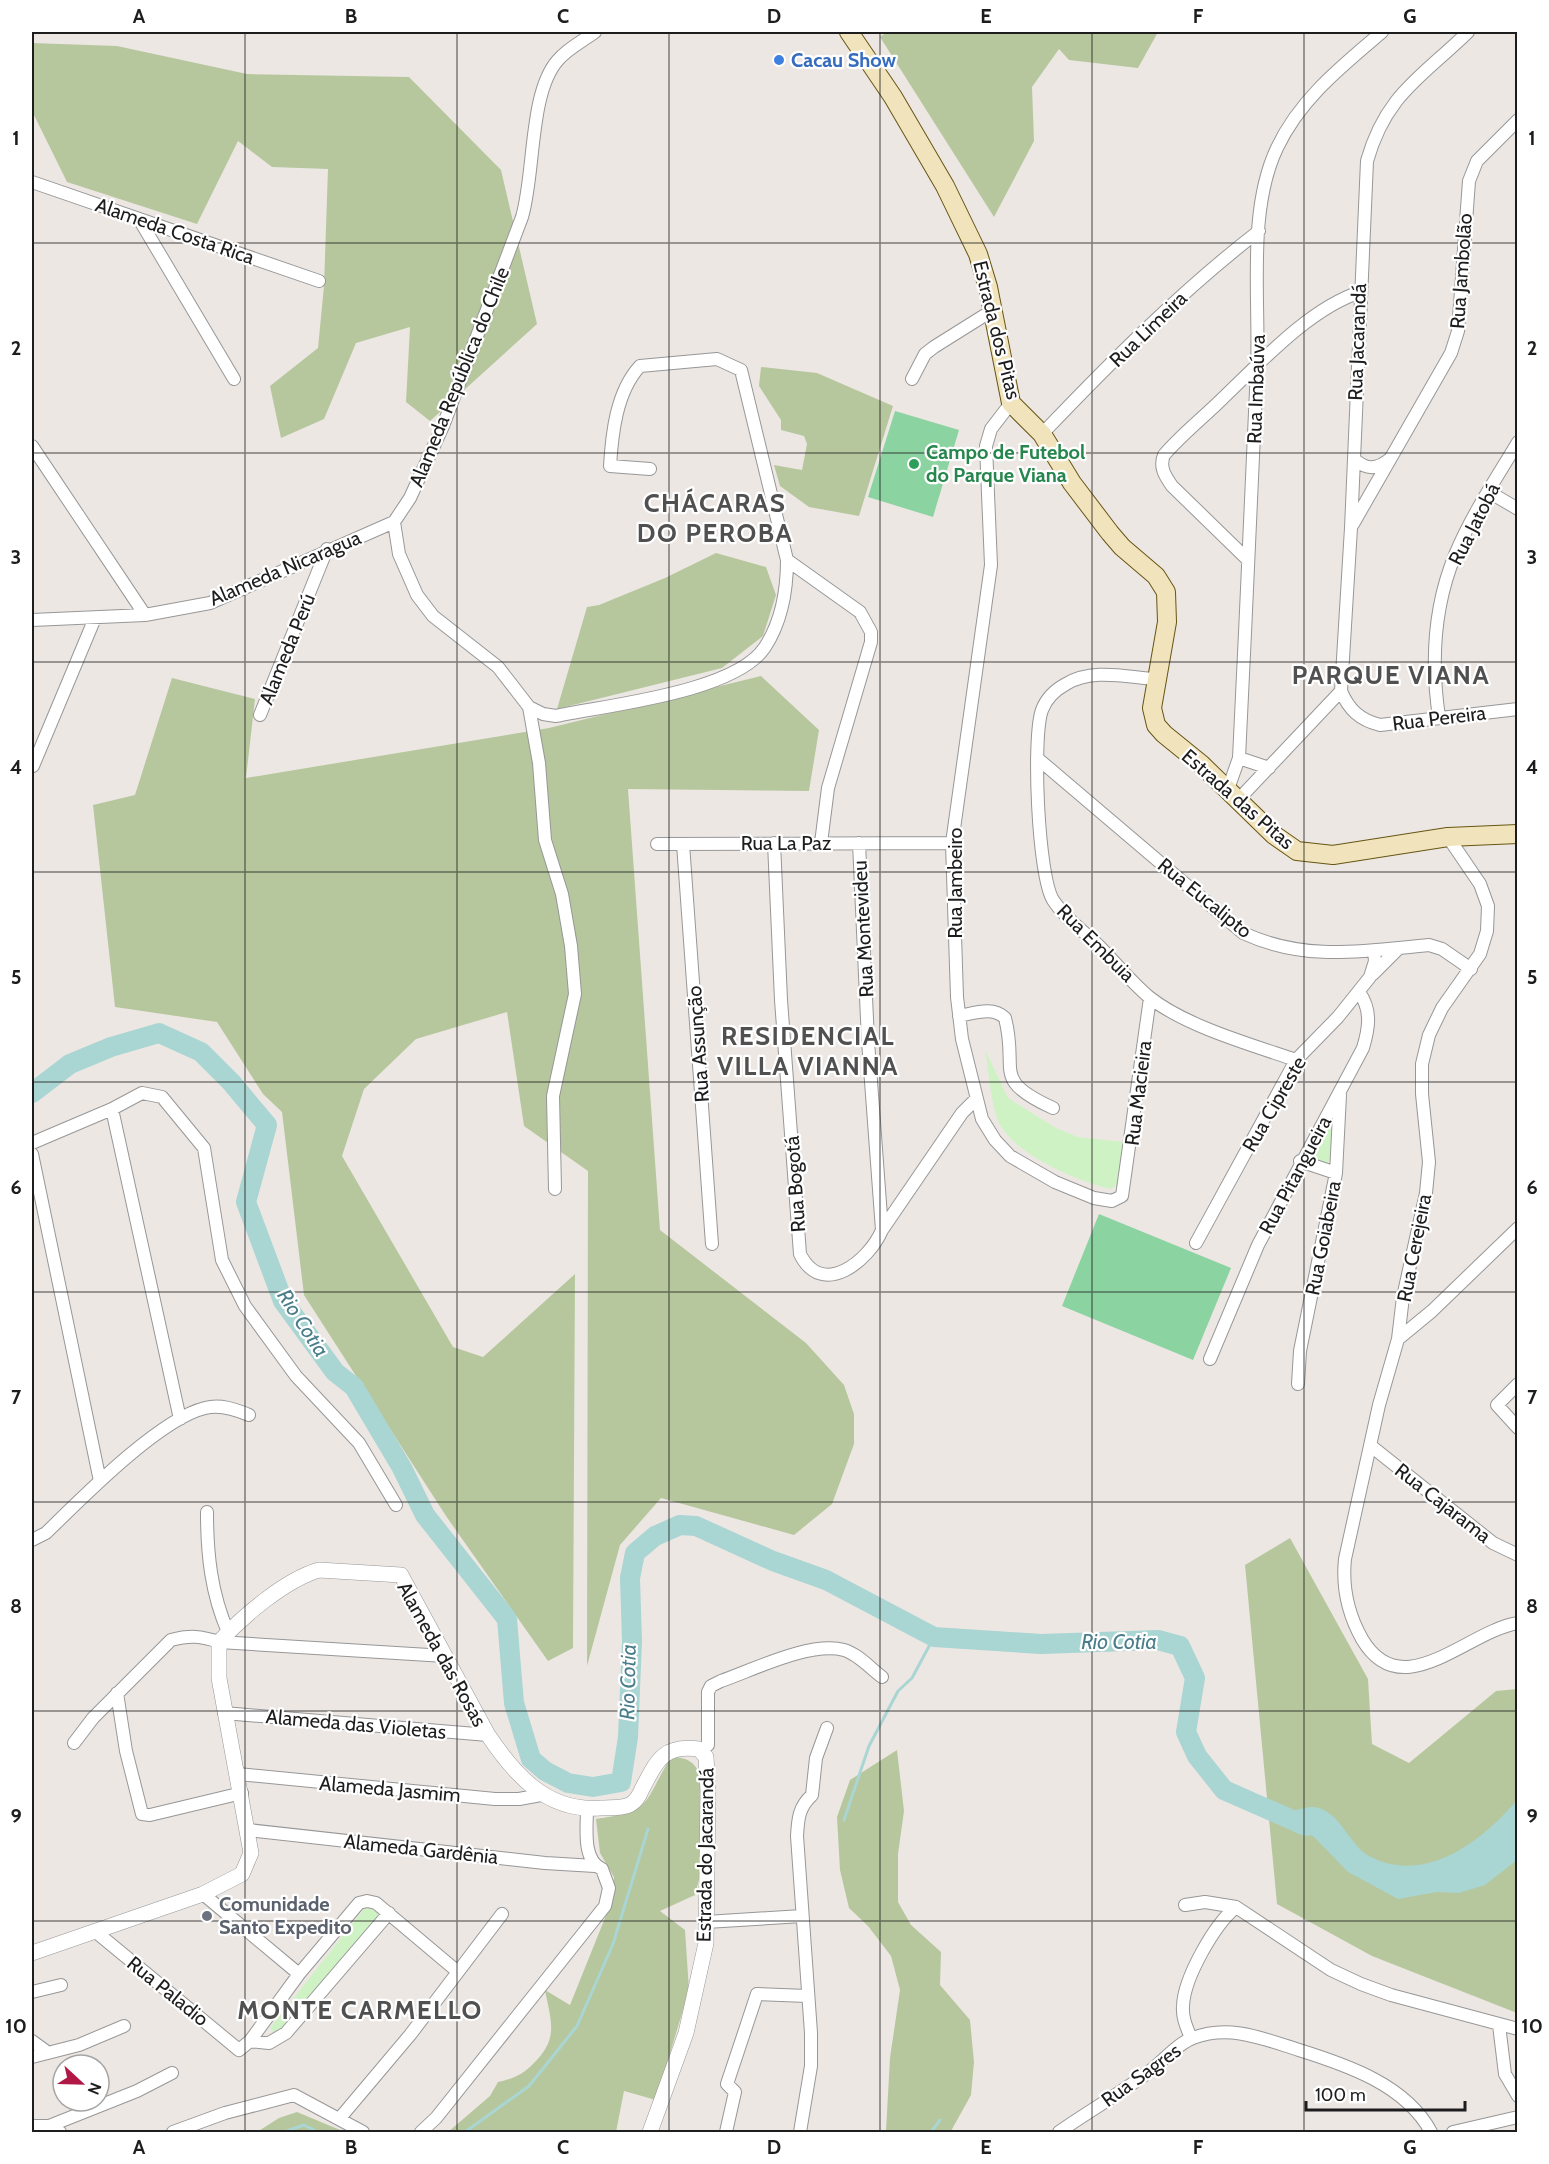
<svg xmlns="http://www.w3.org/2000/svg" width="1549" height="2164" viewBox="0 0 1549 2164" font-family="Cabin,sans-serif">
<style>
.forest{fill:#b6c79d}
.park{fill:#cff2c5}
.pitch{fill:#8bd3a1}
.water{fill:#a9d5d2}
.lines{fill:none;stroke-linecap:round;stroke-linejoin:round}
.stream{stroke:#a9d5d2;stroke-width:3}
.river{stroke:#a9d5d2;stroke-width:20}
.minor-casing{stroke:#979797;stroke-width:14}
.tertiary-casing{stroke:#979797;stroke-width:16}
.secondary-casing{stroke:#665512;stroke-width:20}
.minor{stroke:#fff;stroke-width:12}
.tertiary{stroke:#fff;stroke-width:15}
.secondary{stroke:#f1e4bd;stroke-width:18}
.grid{fill:none;stroke:#1d1d1d;stroke-width:1.5;stroke-opacity:0.55}
.shop-dot{fill:#3f7fe0;stroke:#fff;stroke-width:2}
.leisure-dot{fill:#2e9e5b;stroke:#fff;stroke-width:2}
.worship-dot{fill:#6b7280;stroke:#fff;stroke-width:2}
.labels{text-anchor:middle;stroke-width:4.5;stroke-linejoin:round;paint-order:stroke}
.shop-label{font-size:20px;font-weight:bold;fill:#366cbe;stroke:#fff;text-anchor:start}
.street-label{font-size:20px;fill:#1d1d1d;stroke:#fff}
.leisure-label{font-size:20px;font-weight:bold;fill:#27864d;stroke:#fff;text-anchor:start}
.worship-label{font-size:20px;font-weight:bold;fill:#5b616d;stroke:#fff;text-anchor:start}
.water-label{font-size:21px;font-style:italic;fill:#4b7e8b;stroke:#fff}
.district-label{font-size:26px;font-weight:bold;letter-spacing:1.5px;fill:#505050;stroke:#fff}
.neatline{fill:none;stroke:#1d1d1d;stroke-width:2}
.grid-label{font-size:20px;text-anchor:middle;font-weight:bold;fill:#1d1d1d}
</style>
<rect width="100%" height="100%" fill="#ede7e4"/>
<!-- forest -->
<path class="forest" d="M887,32H1158L1138,68L1069,60L1059,49L1032,87L1034,141L994,217L880,37Z
M32,43L117,46L247,74L409,77L501,170L537,324L430,421L406,402L410,327L356,343L324,419L281,438L270,386L318,348L324,286L328,169L272,167L238,141L197,224L67,182L32,111Z
M761,367L817,373L893,406L859,516L809,507L780,486L774,465L802,470L807,444L804,436L781,430V420L759,386Z
M716,553L766,567L776,595L763,636L722,668L557,709L587,607L599,605L665,578Z
M761,676L819,730L809,791L628,789L660,1230L806,1343L844,1385L854,1414V1444L832,1504L794,1535L661,1498L620,1545L587,1666L588,1171L524,1126L507,1012L416,1039L364,1089L342,1156L453,1347L483,1357L575,1274L573,1648L548,1661L446,1516L304,1295L282,1112L263,1094L217,1022L115,1007L93,805L135,795L172,678L255,699L246,778L549,728Z
M1290,1538L1368,1679L1372,1744L1409,1763L1496,1691L1517,1689V2013L1372,1956L1277,1904L1245,1565Z
M897,1750L904,1811L898,1854V1902L911,1925L941,1952L940,1985L970,2020L974,2062L971,2095L951,2131H886L890,2058L900,1990L891,1956L868,1926L849,1908L840,1870L837,1817L850,1780Z
M674,1757C688,1758 693,1762 700,1773L703,1864L695,1895L660,1911L685,1930L689,1990L656,2100L624,2091L616,2132H448L490,2096L498,2082C515,2078 522,2075 534,2063C559,2038 551,2022 545,1990L570,2005L613,1898L614,1877L600,1853L596,1819C651,1811 643,1805 668,1762Z
M297,2112L345,2132H257L279,2118Z"/>
<!-- park -->
<path class="park" d="M985,1050L1008,1098L1056,1128L1078,1137L1124,1142L1119,1183L1111,1189C1078,1182 1008,1152 997,1118C990,1096 989,1072 985,1050Z
M1332,1126L1334,1130L1330,1160L1326,1164L1310,1159L1309,1156L1328,1127Z
M367,1905L383,1914L277,2036L270,2028Z"/>
<!-- pitch -->
<path class="pitch" d="M895,411L959,430L933,517L868,497Z
M1099,1214L1231,1268L1193,1360L1062,1306Z"/>
<!-- water -->
<path class="water" d="M1517,1800V1860L1485,1885L1459,1893L1437,1892L1398,1899L1348,1872L1314,1837L1283,1815C1291,1812 1305,1806 1314,1807C1342,1811 1348,1846 1371,1857C1427,1885 1483,1840 1517,1800Z"/>
<g class="lines">
<!-- stream -->
<path class="stream" d="M844,1820L869,1746L898,1691L912,1678L934,1637
M284,2132L304,2125L318,2132
M465,2132L529,2086L577,2026L613,1944L648,1829
M931,2132L940,2120"/>
<!-- river -->
<path class="river" d="M32,1093L70,1064L111,1047L159,1033L201,1052L231,1082L267,1125L246,1202L283,1301L335,1372L354,1387L402,1468L425,1515L507,1619L514,1703L531,1759L545,1771L568,1783L593,1787L621,1782L628,1737L632,1641L630,1578L635,1553L655,1536L680,1525L696,1526L773,1561L826,1580L934,1637L1041,1644L1158,1640L1180,1646L1195,1678L1186,1732L1197,1756L1224,1790L1306,1826"/>
<defs>
<path id="minor" d="M1468,32C1422,77 1386,94 1367,161L1351,528L1341,691C1349,710 1360,720 1380,725L1518,709
M32,182L319,281
M139,219L234,379
M912,379L925,354L934,347L993,310
M1011,403L991,429L986,446L991,565L952,843L957,997L962,1039L982,1119L995,1140L1010,1156L1055,1182L1094,1198L1112,1201L1122,1196L1150,998
M1042,434C1110,363 1181,291 1259,231
M32,446L145,615
M1354,459C1367,470 1376,470 1390,459
M1489,492L1518,509
M1353,524L1451,353L1458,331L1469,181L1477,161L1518,120
M787,560L860,612L871,632V642L828,788L821,843
M1248,560L1172,486C1165,476 1159,467 1164,455C1182,434 1204,417 1223,398C1262,361 1309,309 1360,292
M32,620L145,615L210,603L394,522
M1155,679C1126,677 1092,668 1066,684C1055,690 1046,699 1042,710C1032,737 1038,876 1053,900C1064,917 1083,931 1098,945C1115,962 1131,982 1149,997C1185,1026 1252,1045 1296,1060
M529,707L543,714L556,716C608,705 736,692 765,647C782,621 787,590 787,560L741,370L717,359L640,366C616,392 612,434 610,466L650,469
M260,715L327,549
M1439,717C1431,663 1434,606 1455,555C1471,516 1496,479 1518,442
M1037,758L1243,933C1306,962 1363,951 1429,945L1442,949L1471,969
M1239,758L1269,768
M33,766L95,618
M1228,789L1239,758C1245,628 1252,498 1257,368C1260,299 1247,211 1277,148C1300,99 1342,66 1382,32
M1238,800L1341,691
M1448,837L1480,884L1488,906L1487,931L1480,954L1442,1008L1429,1035L1422,1064V1094L1429,1162L1426,1193L1403,1297L1398,1339L1379,1405L1345,1559C1342,1588 1348,1614 1362,1639C1402,1707 1467,1631 1518,1623
M774,843L781,1000L800,1254C822,1299 869,1261 882,1230L962,1113L975,1100
M859,843L868,1041L882,1230
M657,844L952,843
M683,844L712,1244
M1373,974L1399,948
M959,1016C975,1013 993,1006 1005,1018C1019,1072 990,1079 1053,1108
M112,1109L180,1419
M32,1143L112,1109L142,1093L162,1097L204,1148L222,1260L245,1306L296,1376L359,1443L396,1505
M32,1154L100,1481
M1300,1161L1336,1173
M555,1189L553,1096L575,994L571,946L562,894L545,840L539,763L529,707L498,667L433,616L417,595L399,554L394,522L410,498L443,426L522,217C535,174 529,92 558,60C568,48 583,41 595,32
M1196,1243L1296,1060L1338,1017L1370,977L1375,961L1374,951
M1398,1339L1432,1311L1518,1228
M1210,1359L1258,1245L1363,1048C1369,1028 1372,1010 1359,992
M1298,1384L1300,1351L1336,1173L1340,1095
M1518,1384L1497,1405L1518,1428
M1371,1446L1493,1543L1518,1555
M207,1512C207,1554 211,1593 228,1632
M32,1540L46,1533C81,1499 159,1419 205,1408C220,1404 235,1409 249,1415
M117,1693L126,1751L142,1814L150,1815L242,1793
M224,1713L488,1735
M74,1743L93,1718L171,1640C190,1635 201,1636 219,1642L445,1656
M708,1745V1692L711,1686L721,1681C753,1670 810,1641 844,1650C858,1654 870,1668 882,1677
M238,1774L495,1799H519L541,1795
M248,1830L545,1863L595,1866
M203,1894L299,1974
M1185,1905L1205,1902L1236,1907L1331,1970L1361,1984L1391,1995L1518,2029
M706,1922L802,1916
M96,1932L239,2050L250,2041L299,1974L359,1903L367,1901L376,1903L458,1972
M32,1992L61,1985
M1499,2025L1505,2074L1518,2096
M1191,2038C1187,2028 1182,2018 1183,2006C1184,1978 1214,1925 1236,1907
M32,2041L47,2052
M250,2041L269,2043L286,2033L389,1913
M32,2057L79,2045L124,2026
M340,2118L410,2035L502,1914
M32,2126H49L60,2132
M49,2126L137,2091L172,2073
M173,2132L225,2113L294,2095L363,2132
M421,2132L436,2118L605,1906L609,1888L602,1869C582,1860 587,1828 587,1809
M726,2132L735,2092L727,2084L757,1994L807,1996
M800,2132L811,2066V2033L797,1836C798,1818 799,1807 812,1795L816,1758L827,1728
M1059,2132C1089,2111 1121,2093 1150,2071C1163,2061 1178,2043 1193,2038C1230,2024 1264,2039 1299,2050C1347,2065 1406,2085 1431,2132
M1453,2132L1518,2117"/>
<path id="tertiary" d="M32,1953L203,1894L242,1874L251,1853L219,1678V1642C243,1616 285,1580 319,1570L401,1575L488,1735C515,1775 547,1812 600,1808C610,1807 623,1809 631,1804C636,1801 640,1794 642,1789C657,1761 663,1744 699,1749L706,1757L708,1791L706,1943L686,2033L650,2132"/>
<path id="secondary" d="M849,32L893,97L945,186L978,254L988,287L1011,403L1042,434L1072,483L1110,533L1122,547L1156,576L1166,592L1167,622L1152,708L1156,725L1164,734L1201,764L1274,835L1297,851L1333,855L1448,837L1518,834"/>
</defs>
<!-- minor casing -->
<use href="#minor" class="minor-casing"/>
<!-- tertiary casing -->
<use href="#tertiary" class="tertiary-casing"/>
<!-- secondary casing -->
<use href="#secondary" class="secondary-casing"/>
<!-- minor -->
<use href="#minor" class="minor"/>
<!-- tertiary -->
<use href="#tertiary" class="tertiary"/>
<!-- secondary -->
<use href="#secondary" class="secondary"/>
</g>
<!-- grid -->
<path class="grid" d="M245,32V2132M457,32V2132M669,32V2132M880,32V2132M1092,32V2132M1304,32V2132M32,243H1518M32,453H1518M32,662H1518M32,872H1518M32,1082H1518M32,1292H1518M32,1502H1518M32,1711H1518M32,1921H1518"/>
<!-- markers -->
<circle class="shop-dot" cx="779" cy="60" r="6"/>
<circle class="leisure-dot" cx="914" cy="464" r="6"/>
<circle class="worship-dot" cx="207" cy="1916" r="6"/>
<g class="labels">
<!-- shop labels -->
<g class="shop-label">
<text x="791" y="67">Cacau Show</text>
</g>
<!-- street labels -->
<g class="street-label">
<text transform="translate(175 231) rotate(19)" y="7">Alameda Costa Rica</text>
<text transform="translate(1461 271) rotate(-86)" y="7">Rua Jambolão</text>
<text transform="translate(1148 329) rotate(-44)" y="7">Rua Limeira</text>
<text transform="translate(997 330) rotate(76)" y="7">Estrada dos Pitas</text>
<text transform="translate(1357 342) rotate(-88)" y="7">Rua Jacarandá</text>
<text transform="translate(459 377) rotate(-68)" y="7">Alameda República do Chile</text>
<text transform="translate(1256 389) rotate(-88)" y="7">Rua Imbaúva</text>
<text transform="translate(1474 524) rotate(-63)" y="7">Rua Jatobá</text>
<text transform="translate(285 568) rotate(-23)" y="7">Alameda Nicaragua</text>
<text transform="translate(287 649) rotate(-68)" y="7">Alameda Perú</text>
<text transform="translate(1439 718) rotate(-7)" y="7">Rua Pereira</text>
<text transform="translate(1238 799) rotate(41)" y="7">Estrada das Pitas</text>
<text x="786" y="850">Rua La Paz</text>
<text transform="translate(955 883) rotate(-90)" y="7">Rua Jambeiro</text>
<text transform="translate(1205 898) rotate(39)" y="7">Rua Eucalipto</text>
<text transform="translate(863 929) rotate(-93)" y="7">Rua Montevideu</text>
<text transform="translate(1096 943) rotate(45)" y="7">Rua Embuia</text>
<text transform="translate(698 1044) rotate(-94)" y="7">Rua Assunção</text>
<text transform="translate(1138 1093) rotate(-83)" y="7">Rua Macieira</text>
<text transform="translate(1274 1104) rotate(-60)" y="7">Rua Cipreste</text>
<text transform="translate(1295 1175) rotate(-62)" y="7">Rua Pitangueira</text>
<text transform="translate(795 1184) rotate(-94)" y="7">Rua Bogotá</text>
<text transform="translate(1323 1238) rotate(-79)" y="7">Rua Goiabeira</text>
<text transform="translate(1414 1248) rotate(-79)" y="7">Rua Cerejeira</text>
<text transform="translate(1443 1503) rotate(38)" y="7">Rua Cajarama</text>
<text transform="translate(442 1654) rotate(61)" y="7">Alameda das Rosas</text>
<text transform="translate(356 1724) rotate(5)" y="7">Alameda das Violetas</text>
<text transform="translate(390 1789) rotate(5)" y="7">Alameda Jasmim</text>
<text transform="translate(421 1849) rotate(6)" y="7">Alameda Gardênia</text>
<text transform="translate(705 1855) rotate(-89)" y="7">Estrada do Jacarandá</text>
<text transform="translate(168 1991) rotate(39)" y="7">Rua Paladio</text>
<text transform="translate(1141 2075) rotate(-36)" y="7">Rua Sagres</text>
</g>
<!-- leisure labels -->
<g class="leisure-label">
<text x="926" y="459">Campo de Futebol<tspan x="926" dy="23">do Parque Viana</tspan></text>
</g>
<!-- worship labels -->
<g class="worship-label">
<text x="219" y="1911">Comunidade<tspan x="219" dy="23">Santo Expedito</tspan></text>
</g>
<!-- water labels -->
<g class="water-label">
<text transform="translate(303 1323) rotate(57)" y="7">Rio Cotia</text>
<text x="1119" y="1649">Rio Cotia</text>
<text transform="translate(628 1682) rotate(-89)" y="7">Rio Cotia</text>
</g>
<!-- district labels -->
<g class="district-label">
<text x="715" y="512">CHÁCARAS<tspan x="715" dy="30">DO PEROBA</tspan></text>
<text x="1391" y="684">PARQUE VIANA</text>
<text x="808" y="1045">RESIDENCIAL<tspan x="808" dy="30">VILLA VIANNA</tspan></text>
<text x="360" y="2019">MONTE CARMELLO</text>
</g>
</g>
<!-- border -->
<rect width="1549" height="2164" fill="none" stroke="#ffffff" stroke-width="66"/>
<!-- north arrow -->
<g transform="translate(81 2083) rotate(112)"><circle r="28" fill="#ffffff" stroke="#a5a5a5" stroke-width="1.5"/>
<path d="M0-4.5L10 22L0 15L-10 22Z" fill="#b11846"/>
<text y="-9" font-size="16" font-weight="bold" text-anchor="middle" fill="#1d1d1d">N</text>
</g>
<!-- scale -->
<path d="M1306 2101v9h159v-9" fill="none" stroke="#1d1d1d" stroke-width="3"/>
<text x="1315" y="2101" font-size="18" fill="#1d1d1d" stroke="#ffffff" stroke-width="4.5" paint-order="stroke">100 m</text>
<rect x="33" y="33" width="1483" height="2098" class="neatline"/>
<g class="grid-label">
<text x="139" y="23">A</text>
<text x="351" y="23">B</text>
<text x="563" y="23">C</text>
<text x="774" y="23">D</text>
<text x="986" y="23">E</text>
<text x="1198" y="23">F</text>
<text x="1410" y="23">G</text>
<text x="16" y="145">1</text>
<text x="1532" y="145">1</text>
<text x="16" y="355">2</text>
<text x="1532" y="355">2</text>
<text x="16" y="564">3</text>
<text x="1532" y="564">3</text>
<text x="16" y="774">4</text>
<text x="1532" y="774">4</text>
<text x="16" y="984">5</text>
<text x="1532" y="984">5</text>
<text x="16" y="1194">6</text>
<text x="1532" y="1194">6</text>
<text x="16" y="1404">7</text>
<text x="1532" y="1404">7</text>
<text x="16" y="1613">8</text>
<text x="1532" y="1613">8</text>
<text x="16" y="1823">9</text>
<text x="1532" y="1823">9</text>
<text x="16" y="2033">10</text>
<text x="1532" y="2033">10</text>
<text x="139" y="2154">A</text>
<text x="351" y="2154">B</text>
<text x="563" y="2154">C</text>
<text x="774" y="2154">D</text>
<text x="986" y="2154">E</text>
<text x="1198" y="2154">F</text>
<text x="1410" y="2154">G</text>
</g>
</svg>
